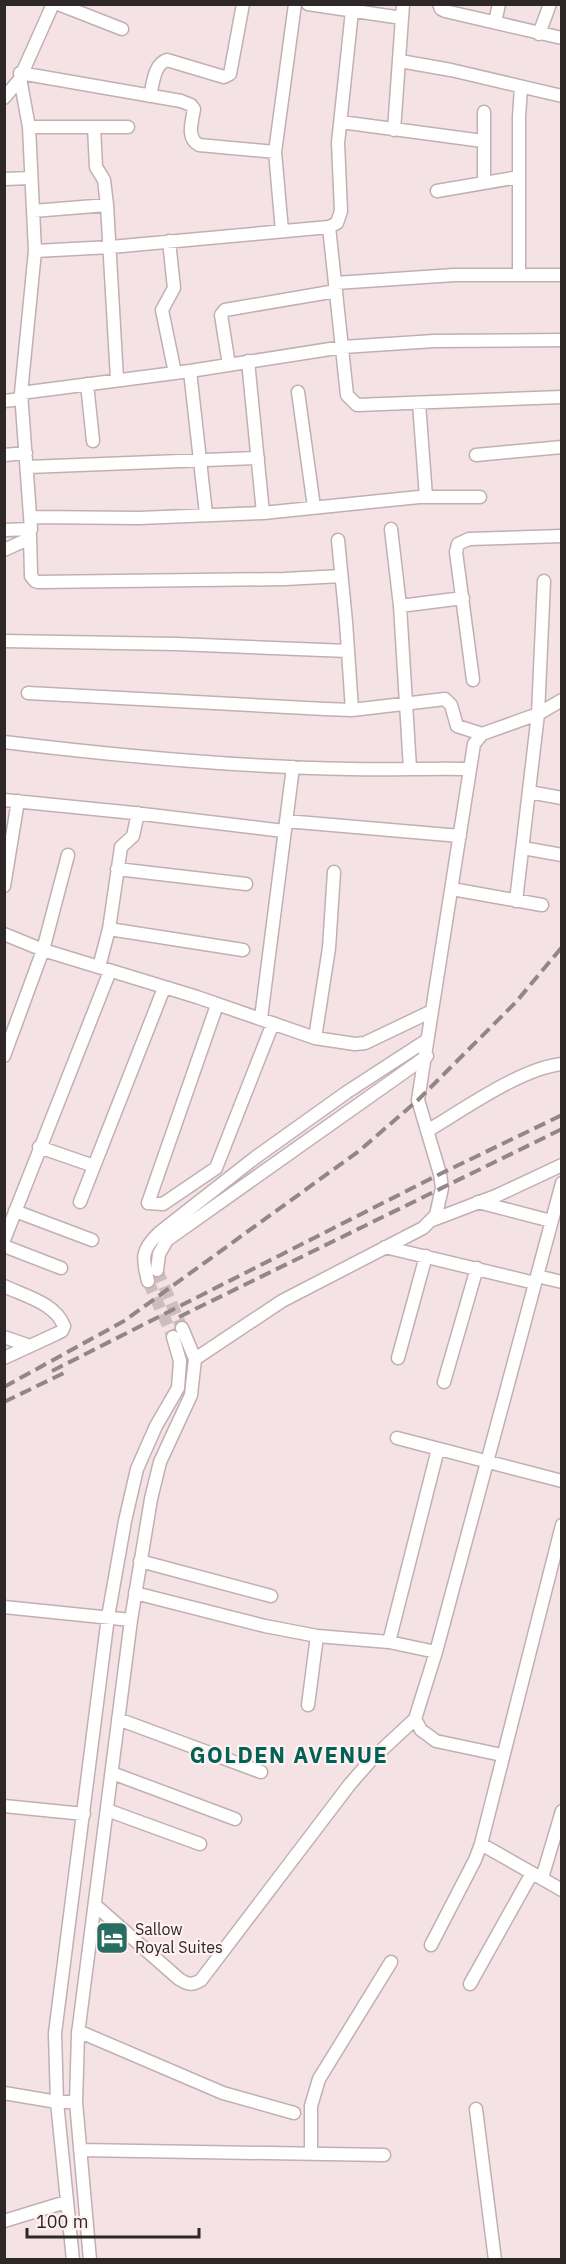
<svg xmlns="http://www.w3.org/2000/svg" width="566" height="2264" viewBox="0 0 566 2264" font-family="'IBM Plex Sans',sans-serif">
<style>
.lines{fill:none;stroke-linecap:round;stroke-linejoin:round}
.minor-tunnel{stroke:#ccbdbe;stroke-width:12;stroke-dasharray:12 6;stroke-linecap:butt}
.minor-casing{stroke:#c1b0b2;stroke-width:15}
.minor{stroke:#fff;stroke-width:12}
.rail{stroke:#938688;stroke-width:4;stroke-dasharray:12 6;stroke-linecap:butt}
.labels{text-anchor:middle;stroke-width:4.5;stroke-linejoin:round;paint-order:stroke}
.poi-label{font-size:16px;fill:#2e2728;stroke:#fff0f1;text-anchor:start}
.district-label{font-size:22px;font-weight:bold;letter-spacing:1.5px;fill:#006155;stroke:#fff0f1}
</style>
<rect width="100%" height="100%" fill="#f4e2e4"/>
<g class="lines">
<!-- minor-tunnel -->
<path class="minor-tunnel" d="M157,1270L182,1328
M148,1281L173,1337"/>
<defs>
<path id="minor" d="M58,4L122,29
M308,4L402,18
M439,4L441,9L445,11L562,38
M495,22L499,4
M539,34L550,4
M400,61L451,70L562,96
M20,73L181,101L191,105L194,109C192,122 186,138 199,145L275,152
M150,96C153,84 154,64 167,60L224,77L230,74L243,4
M4,98L20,79
M484,112V183
M341,122L483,141
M29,127H128
M94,127L96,167L104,180L107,205L117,379
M394,130L403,4
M4,179L31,178
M437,191L519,177
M33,211L107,205
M329,227L347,395L357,405L562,397
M282,231L275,152L295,4
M169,241L174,288L162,310L175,373
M35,251L111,247L329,227L337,223L341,211L338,143L352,11
M519,274V117L521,87
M336,283L454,275H562
M248,361L263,513
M229,365L221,315L225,310L336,291
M190,371L206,514
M87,384L93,441
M298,392L314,507
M21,393L190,371L343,347L434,341L562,340
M4,401L21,399
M419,403L426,497
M4,455L26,453
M476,455L562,447
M28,467L258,458
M31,517L139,518L263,513L419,497H480
M391,529L400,606L410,768
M4,530L31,529
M30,535L31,576L35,581L38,582L285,579L341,576
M338,540L346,622L352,710
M4,550L26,540L31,529L21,393L35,251L29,127L20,78L53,4
M400,606L463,598
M4,641L177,644L348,651
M473,680L456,552L458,544L469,539L562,536
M28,693L325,709L352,710L445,699L451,705L457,726L482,734
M4,742C119,756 237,767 351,769C391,770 431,768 470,769
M529,792L562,798
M4,800L134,813L284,831
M286,821L460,836
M523,848L562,855
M117,869L246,884
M4,886L18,801
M452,889L542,905
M516,901L538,714L544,581
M109,929L243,950
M4,934L43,950L197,997L315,1038L355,1044L365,1043L432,1011
M99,967L109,929L121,847L133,836L138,813
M217,1005L148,1203L163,1204L216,1168L273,1023
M261,1018L293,767
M315,1038L329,948L334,872
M4,1056L43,950L68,855
M427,1131C463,1110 521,1068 562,1064
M39,1147L94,1166
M80,1202L164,988
M478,1202L551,1221
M15,1211L92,1240
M430,1221L498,1195L562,1165
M4,1240L110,971
M4,1246L61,1268
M385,1247L535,1283
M157,1270L159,1254L167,1240L427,1056
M537,1276L562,1282
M148,1281C142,1258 141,1250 159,1233L256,1157L347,1092L427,1040
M4,1286C25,1296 55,1303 64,1326L62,1331L56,1334L4,1358
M4,1337L30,1346
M398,1358L426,1256
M195,1359L282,1301L423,1228L436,1215L442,1188L440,1174L418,1100L474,744L482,734L538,714L562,700
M444,1382L477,1268
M397,1438L562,1481
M140,1561L271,1596
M135,1593L265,1626L317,1636L389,1642L436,1652
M4,1607L131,1620
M389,1642L438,1449
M308,1705L317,1636
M118,1719L261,1772
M415,1719L421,1730L436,1741L502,1755
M112,1773L235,1819
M4,1806L84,1814
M107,1810L200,1844
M481,1844L562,1890
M542,1878L562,1811
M95,1905L179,1979C187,1984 192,1986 201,1980L350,1784L372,1759L415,1719L436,1652L562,1183
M431,1945L475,1860L481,1844L562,1525
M470,1984L532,1873
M78,2031L223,2093L294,2113
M4,2093L57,2102H76
M476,2109L495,2260
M80,2150L384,2155
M311,2153V2106L319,2079L391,1962
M4,2221L66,2202
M73,2260L57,2102L55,2033L108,1617L125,1521L137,1469L156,1426L178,1388L180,1361L173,1337
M90,2260L76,2102L78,2034L131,1620L151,1499L160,1462L191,1395L195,1359L182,1328"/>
</defs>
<!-- minor casing -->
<use href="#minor" class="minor-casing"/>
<!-- minor -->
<use href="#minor" class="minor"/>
<!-- rail -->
<path class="rail" d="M179,1317L562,1129
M52,1371L440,1174L562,1115
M4,1387L124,1321L359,1151L418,1100L516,1002L562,947
M4,1402L66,1372"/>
</g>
<!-- icons -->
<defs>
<symbol id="hotel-square" viewBox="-11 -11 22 22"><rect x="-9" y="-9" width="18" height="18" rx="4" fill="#276d61" stroke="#fff0f1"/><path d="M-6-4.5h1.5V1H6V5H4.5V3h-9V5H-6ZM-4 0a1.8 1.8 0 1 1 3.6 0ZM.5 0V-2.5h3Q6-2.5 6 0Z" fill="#fff"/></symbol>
</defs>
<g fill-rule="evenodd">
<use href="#hotel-square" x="93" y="1919" width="38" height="38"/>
</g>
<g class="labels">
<!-- poi labels -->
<g class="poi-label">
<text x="135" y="1935">Sallow<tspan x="135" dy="18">Royal Suites</tspan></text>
</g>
<!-- district labels -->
<g class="district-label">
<text x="289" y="1763">GOLDEN AVENUE</text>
</g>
</g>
<!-- border -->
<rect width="566" height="2264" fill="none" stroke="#2e2728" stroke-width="12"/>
<!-- scale -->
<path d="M27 2228v9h172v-9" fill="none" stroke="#2e2728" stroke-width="3"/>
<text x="36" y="2228" font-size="18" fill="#2e2728" stroke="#fff0f1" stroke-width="4.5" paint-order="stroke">100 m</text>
</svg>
